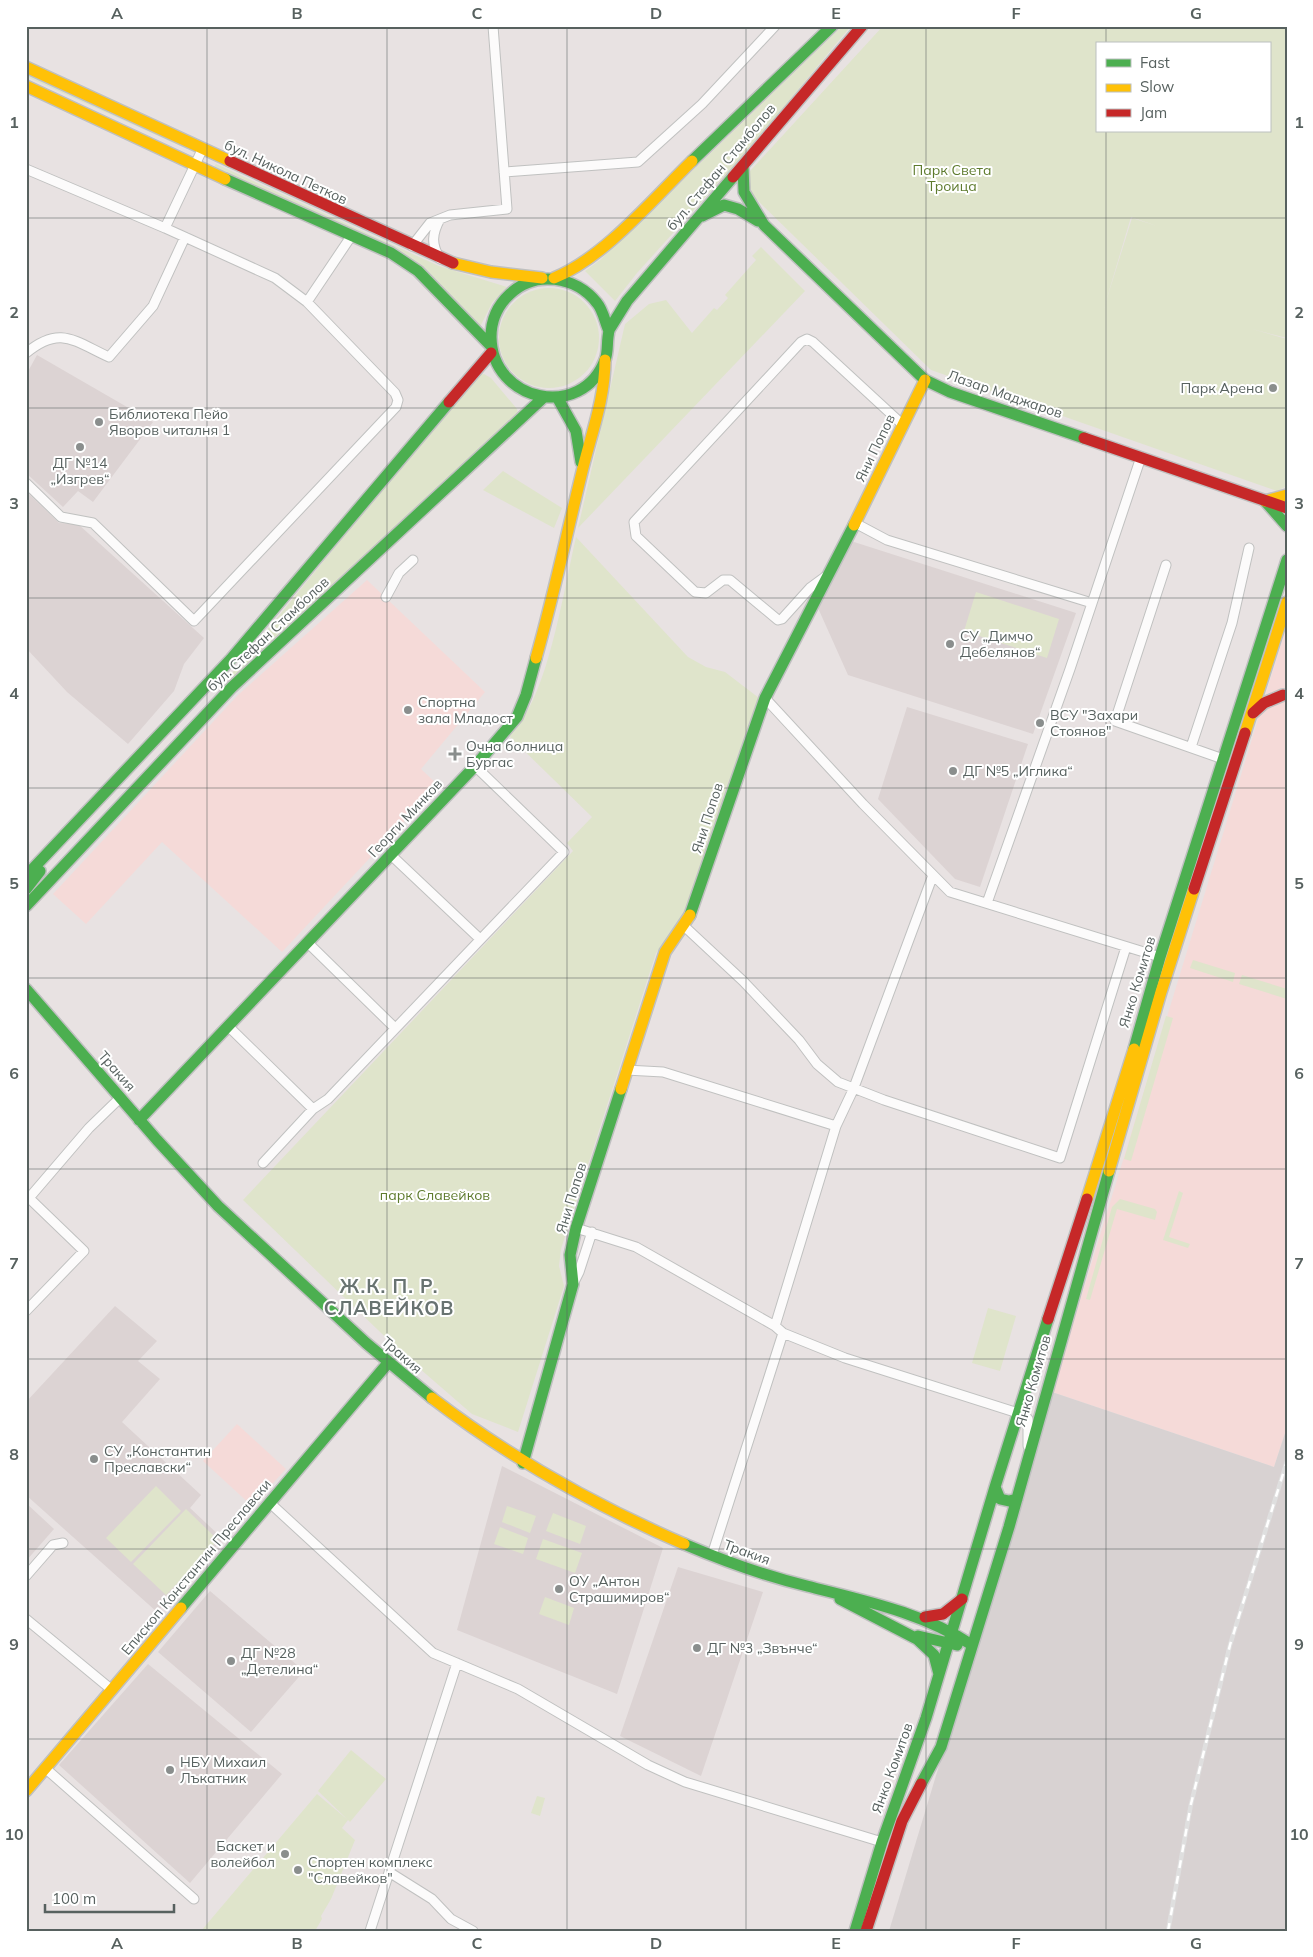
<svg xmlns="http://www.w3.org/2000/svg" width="1313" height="1957" viewBox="0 0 1313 1957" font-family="Mulish,sans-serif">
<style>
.commercial{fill:#f5dad8}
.industrial{fill:#d8d2d2}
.education{fill:#dcd3d3}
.green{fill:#dfe4cb;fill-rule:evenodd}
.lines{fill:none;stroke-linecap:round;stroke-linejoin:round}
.street-casing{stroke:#c0c1c0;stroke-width:11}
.fast-casing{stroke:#bfc0c0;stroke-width:14}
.slow-casing{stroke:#bfc0c0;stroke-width:14}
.jam-casing{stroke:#bfc0c0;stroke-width:14}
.street{stroke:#fcfbfb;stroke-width:9}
.fast{stroke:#4caf50;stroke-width:11}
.slow{stroke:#ffc107;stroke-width:11}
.jam{stroke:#c62828;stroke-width:11}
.rail-casing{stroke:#dfdfdf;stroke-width:4.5}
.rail{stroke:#fff;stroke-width:2.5;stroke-dasharray:8;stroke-linecap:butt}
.grid{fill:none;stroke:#57615f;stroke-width:1;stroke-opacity:0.55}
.poi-dot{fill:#8a8e8d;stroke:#fff;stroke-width:2}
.labels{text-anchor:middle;stroke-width:4;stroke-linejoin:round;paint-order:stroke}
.street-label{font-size:14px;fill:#57615f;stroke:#fff}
.park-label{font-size:14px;fill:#5e7b2d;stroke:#fff}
.poi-label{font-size:14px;fill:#57615f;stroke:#fff;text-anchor:start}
.district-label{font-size:19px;font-weight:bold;letter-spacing:1px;fill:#687371;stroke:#fff}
.neatline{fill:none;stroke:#57615f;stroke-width:2}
.grid-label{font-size:16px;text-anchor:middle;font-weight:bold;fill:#57615f}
</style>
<rect width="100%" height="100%" fill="#e8e2e2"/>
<!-- commercial -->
<path class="commercial" d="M367,580L485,692L421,769L438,785L282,952L162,842L86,924L53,894L238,695Z
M1287,625V1427L1274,1467L1052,1392Z
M237,1424L286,1469L252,1506L203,1461Z"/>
<!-- industrial -->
<path class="industrial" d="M1052,1392L1274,1467L1287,1427V1931H889Z"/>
<!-- education -->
<path class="education" d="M37,355L153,422L93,502L78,491L63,507L26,473V375Z
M26,491L59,523L78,524L204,638L184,664L174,691L128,744L67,692L26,648Z
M851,541L1076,613L1033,734L848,675L818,608Z
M907,707L1028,744L980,887L955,879L878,799Z
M115,1306L157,1341L138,1361L160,1379L122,1422L201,1495L190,1508L223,1539L157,1612L26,1495V1402Z
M502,1466L663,1548L617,1694L457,1630Z
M26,1503L54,1529L26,1561Z
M678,1567L763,1592L701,1776L620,1736Z
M210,1591L304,1671L251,1732L158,1652Z
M148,1664L282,1774L190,1883L59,1765Z"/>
<!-- green -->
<path class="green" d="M842,26H851L747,151L637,273L615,301L585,271L600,260Z
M883,26H1287V338L1252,329L1287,339V486L1277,491L931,370L753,196C749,188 747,179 750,171ZM1097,44H1269V131H1097ZM1131,217L1157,226L1132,218L1104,308Z
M26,71L190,148L187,149L27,77Z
M216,164L439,266L507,287L492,303L479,329L432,277L214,167Z
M761,247L805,291L578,528L625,324L649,304L666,300L692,333L714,308L717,310L728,298L725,295L756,260L752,256Z
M499 338a50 50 0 1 1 100 0a50 50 0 1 1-100 0Z
M484,374L491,378L517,409L518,414L229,681L227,679L476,375Z
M503,471L562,508L554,528L483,490Z
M576,537L688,657L706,667L725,672L759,698L682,920L656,953L561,1249L559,1266L564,1286L518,1432L472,1414L404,1355L243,1200L573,851L567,843L592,817L508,735C513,729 519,724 523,718C550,679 565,585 576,537Z
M976,592L1059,619L1047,658L964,631Z
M1193,960L1235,973L1233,982L1190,968Z
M1242,975L1287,989V999L1239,984Z
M1166,1016L1173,1018L1131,1161L1124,1159Z
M1179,1191L1183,1193L1169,1237L1190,1244L1188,1248L1163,1240Z
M1120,1199L1155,1209L1157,1212L1155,1220L1117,1209L1090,1300L1086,1299L1112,1207Z
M988,1308L1016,1316L1000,1371L972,1363Z
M156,1486L181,1511L131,1562L106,1538Z
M507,1506L536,1516L530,1533L502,1522Z
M186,1509L218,1540L166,1595L133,1564Z
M553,1513L586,1526L580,1544L546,1531Z
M500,1527L528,1538L523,1554L494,1544Z
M543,1539L582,1553L575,1573L536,1559Z
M545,1597L574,1608L569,1625L539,1614Z
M351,1750L386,1779L350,1822L348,1820L342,1828L355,1840L331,1899L321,1916L322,1919L315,1931H201L317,1794L348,1820L318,1791Z
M537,1796L545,1798L540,1816L531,1813Z"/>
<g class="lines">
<defs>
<path id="street" d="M202,150L165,228L275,278L307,302L352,235
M26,169L165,228
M504,172L638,162L702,104L775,26
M412,246L430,223L450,215L507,209L493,26
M440,259C431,244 432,234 440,219
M26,353C60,325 74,341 109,357L153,306L185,237
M26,483L61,517L93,523L194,621L396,407L398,400L395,393L307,302
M855,523L887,540L1092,603
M1166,565L1115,721L1223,759
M825,577L810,588L782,619L778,620L730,580H723L706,593L695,592L636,536L634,522L801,342L807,339L813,342L903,425
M386,597L399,573L413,560
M765,698L863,804L950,892L1160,957
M1191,747L1232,623L1249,548
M391,855L480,939
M987,903L1070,669L1141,457
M684,926L743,981L799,1040L817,1064L838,1082L884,1100L1060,1158L1126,947
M307,942L395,1028
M229,1027L313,1109
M626,1070L663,1072L836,1126
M263,1163L313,1109L328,1099L564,852L475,766
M576,1228L636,1247L775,1326L783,1333L845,1358L1024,1415L1028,1419V1446
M573,1284L579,1272L592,1232
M26,1311L84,1251L29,1198L89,1128L120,1098
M775,1326L836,1126L853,1090L933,875
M270,1503L433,1653L518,1689L648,1765L685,1782L882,1842
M712,1555L783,1333
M26,1576L53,1545L63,1543
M26,1619L112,1690
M45,1768L194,1899
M389,1872L432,1899L451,1919L473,1931
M370,1931L457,1663"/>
<path id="fast" d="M692,161L832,26
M743,167L744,192L764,225L925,380L950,392L1084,438
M225,179L391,253L418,271L490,345
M702,216L724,205L738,209L758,221
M609,331C605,322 603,310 597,303C576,276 535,270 510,294C497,306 491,320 491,337C492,402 582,421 605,360C608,353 607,344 608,337L609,330L627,301L733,177
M557,397L576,431L581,462
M1265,501L1287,526
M26,876L231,659L449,402
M26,889L40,871
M26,906L232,687L544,397
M690,915L765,698L854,525
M26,989L157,1140L218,1206L366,1343L432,1398
M1134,1049L1160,957L1287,560
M139,1120L475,766L517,717L526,695L536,658
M523,1463L573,1284L570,1255L576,1228L621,1089
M995,1487L1000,1499L1009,1501L1017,1499
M684,1544C724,1561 765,1576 807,1586C865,1601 921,1612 972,1645
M840,1599L917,1639L934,1655L939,1674
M181,1608L388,1363
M918,1636L957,1645
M921,1784L941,1747L1009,1527L1109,1171
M855,1931L882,1842L926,1718L995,1487L1048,1319"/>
<path id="slow" d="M26,67L230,161
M26,86L225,179
M453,263L491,272L542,278
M554,278C604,258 653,199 692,161
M1265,501L1287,495
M854,525L925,380
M536,658C553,598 566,537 581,476C590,437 605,400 605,360
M1245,733L1287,602
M621,1089L665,952L690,915
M1109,1171L1161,992L1194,889
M1087,1199L1134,1049
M432,1398C510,1458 594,1505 684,1544
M26,1791L181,1608"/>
<path id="jam" d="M230,161L453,263
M733,177L862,26
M449,402L491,353
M1084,438L1287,508
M1253,713L1264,703L1283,695
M1194,889L1245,733
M1048,1319L1087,1199
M925,1617L943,1614L962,1599
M866,1931L902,1821L921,1784"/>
</defs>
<!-- street casing -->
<use href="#street" class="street-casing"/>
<!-- fast casing -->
<use href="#fast" class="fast-casing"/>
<!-- slow casing -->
<use href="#slow" class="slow-casing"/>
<!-- jam casing -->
<use href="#jam" class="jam-casing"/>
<!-- street -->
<use href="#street" class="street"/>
<!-- fast -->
<use href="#fast" class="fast"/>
<!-- slow -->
<use href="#slow" class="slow"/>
<!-- jam -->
<use href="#jam" class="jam"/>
<defs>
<path id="rail" d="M1168,1931L1191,1804L1230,1645L1287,1461"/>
</defs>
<!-- rail casing -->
<use href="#rail" class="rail-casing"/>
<!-- rail -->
<use href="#rail" class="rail"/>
</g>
<!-- grid -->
<path class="grid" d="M207,26V1931M387,26V1931M567,26V1931M746,26V1931M926,26V1931M1106,26V44M1106,131V1931M26,218H1287M26,408H1287M26,598H1287M26,788H1287M26,978H1287M26,1169H1287M26,1359H1287M26,1549H1287M26,1739H1287"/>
<!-- markers -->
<g class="poi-dot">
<circle cx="1273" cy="388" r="5"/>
<circle cx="99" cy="422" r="5"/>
<circle cx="80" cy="447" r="5"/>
<circle cx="950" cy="644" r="5"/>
<circle cx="408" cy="710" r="5"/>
<circle cx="1040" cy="723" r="5"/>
<path d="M452.5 746.5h5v5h5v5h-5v5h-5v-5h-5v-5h5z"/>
<circle cx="953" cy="771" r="5"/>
<circle cx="94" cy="1459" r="5"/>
<circle cx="559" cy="1589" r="5"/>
<circle cx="697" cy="1648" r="5"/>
<circle cx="231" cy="1661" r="5"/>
<circle cx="170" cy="1770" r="5"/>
<circle cx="285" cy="1854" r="5"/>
<circle cx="298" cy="1870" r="5"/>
</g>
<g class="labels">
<!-- street labels -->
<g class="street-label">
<text transform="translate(721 167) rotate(-50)" y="5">бул. Стефан Стамболов</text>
<text transform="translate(286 172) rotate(25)" y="5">бул. Никола Петков</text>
<text transform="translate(1005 394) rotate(19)" y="5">Лазар Маджаров</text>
<text transform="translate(875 448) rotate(-64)" y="5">Яни Попов</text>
<text transform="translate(268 634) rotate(-43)" y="5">бул. Стефан Стамболов</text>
<text transform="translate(405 818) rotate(-47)" y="5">Георги Минков</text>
<text transform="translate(707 818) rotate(-72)" y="5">Яни Попов</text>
<text transform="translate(1137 982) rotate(-73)" y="5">Янко Комитов</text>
<text transform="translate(117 1071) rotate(49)" y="5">Тракия</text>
<text transform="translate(571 1198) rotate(-73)" y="5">Яни Попов</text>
<text transform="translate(402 1355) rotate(41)" y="5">Тракия</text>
<text transform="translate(1033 1381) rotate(-74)" y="5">Янко Комитов</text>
<text transform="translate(747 1552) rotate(20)" y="5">Тракия</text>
<text transform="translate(196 1567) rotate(-50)" y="5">Епископ Константин Преславски</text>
<text transform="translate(892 1768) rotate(-70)" y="5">Янко Комитов</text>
</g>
<!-- park labels -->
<g class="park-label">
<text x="952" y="175">Парк Света<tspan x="952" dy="16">Троица</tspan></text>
<text x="435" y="1200">парк Славейков</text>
</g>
<!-- poi labels -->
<g class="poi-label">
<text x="1263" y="393" text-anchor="end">Парк Арена</text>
<text x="109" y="419">Библиотека Пейо<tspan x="109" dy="16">Яворов читалня 1</tspan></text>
<text x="80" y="468" text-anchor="middle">ДГ №14<tspan x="80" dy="16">„Изгрев“</tspan></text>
<text x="960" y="641">СУ „Димчо<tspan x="960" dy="16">Дебелянов“</tspan></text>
<text x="418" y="707">Спортна<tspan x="418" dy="16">зала Младост</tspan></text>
<text x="1050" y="720">ВСУ "Захари<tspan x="1050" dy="16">Стоянов"</tspan></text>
<text x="466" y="751">Oчна болница<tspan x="466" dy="16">Бургас</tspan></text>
<text x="963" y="776">ДГ №5 „Иглика“</text>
<text x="104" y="1456">СУ „Константин<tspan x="104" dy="16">Преславски“</tspan></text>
<text x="569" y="1586">ОУ „Антон<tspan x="569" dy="16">Страшимиров“</tspan></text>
<text x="707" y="1653">ДГ №3 „Звънче“</text>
<text x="241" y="1658">ДГ №28<tspan x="241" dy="16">„Детелина“</tspan></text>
<text x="180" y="1767">НБУ Михаил<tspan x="180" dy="16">Лъкатник</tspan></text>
<text x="275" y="1851" text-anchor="end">Баскет и<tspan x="275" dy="16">волейбол</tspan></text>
<text x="308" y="1867">Спортен комплекс<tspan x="308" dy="16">"Славейков"</tspan></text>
</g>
<!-- district labels -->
<g class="district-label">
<text x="389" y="1293">Ж.К. П. Р.<tspan x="389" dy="22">СЛАВЕЙКОВ</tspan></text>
</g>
</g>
<!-- border -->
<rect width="1313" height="1957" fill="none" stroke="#ffffff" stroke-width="55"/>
<!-- legend -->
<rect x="1096" y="42" width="175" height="90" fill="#ffffff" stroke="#bcc0bf"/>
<rect x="1106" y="59" width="25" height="8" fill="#4caf50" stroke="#bcc0bf"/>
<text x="1140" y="68" font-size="15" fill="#57615f">Fast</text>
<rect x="1106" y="84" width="25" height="8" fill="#ffc107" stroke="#bcc0bf"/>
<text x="1140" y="92" font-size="15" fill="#57615f">Slow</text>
<rect x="1106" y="109" width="25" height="8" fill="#c62828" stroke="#bcc0bf"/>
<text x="1140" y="118" font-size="15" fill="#57615f">Jam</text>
<!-- scale -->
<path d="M45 1904v8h129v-8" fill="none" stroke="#57615f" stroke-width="2.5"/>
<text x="52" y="1904" font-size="15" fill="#57615f" stroke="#ffffff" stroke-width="4" paint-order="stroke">100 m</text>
<rect x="28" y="28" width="1258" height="1902" class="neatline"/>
<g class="grid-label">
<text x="117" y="19">A</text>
<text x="297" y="19">B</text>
<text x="477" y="19">C</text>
<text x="656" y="19">D</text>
<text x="836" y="19">E</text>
<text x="1016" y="19">F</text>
<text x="1196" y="19">G</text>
<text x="14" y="128">1</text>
<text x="1299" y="128">1</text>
<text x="14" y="318">2</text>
<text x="1299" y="318">2</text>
<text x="14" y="509">3</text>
<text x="1299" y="509">3</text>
<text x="14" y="699">4</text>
<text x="1299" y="699">4</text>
<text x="14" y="889">5</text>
<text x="1299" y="889">5</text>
<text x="14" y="1079">6</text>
<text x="1299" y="1079">6</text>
<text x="14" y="1269">7</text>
<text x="1299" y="1269">7</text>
<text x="14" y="1460">8</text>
<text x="1299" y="1460">8</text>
<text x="14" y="1650">9</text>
<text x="1299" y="1650">9</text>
<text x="14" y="1840">10</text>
<text x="1299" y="1840">10</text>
<text x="117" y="1949">A</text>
<text x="297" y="1949">B</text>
<text x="477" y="1949">C</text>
<text x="656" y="1949">D</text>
<text x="836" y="1949">E</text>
<text x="1016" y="1949">F</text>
<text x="1196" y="1949">G</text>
</g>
</svg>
